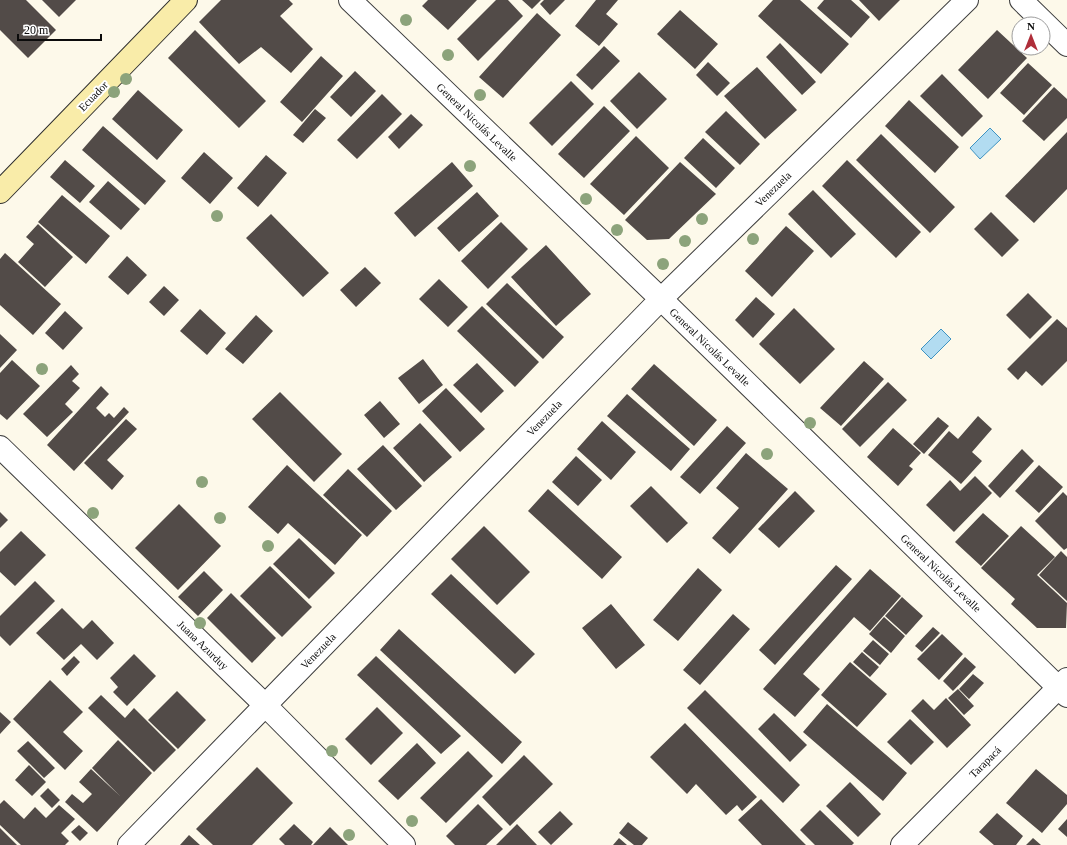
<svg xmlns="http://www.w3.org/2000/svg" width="1067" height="845" viewBox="0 0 1067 845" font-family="'Times New Roman',serif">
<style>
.water{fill:#b2dcf1;stroke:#3f94c2}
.building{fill:#524b48}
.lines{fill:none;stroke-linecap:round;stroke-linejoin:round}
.street-casing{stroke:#3e3e3e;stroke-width:24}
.secondary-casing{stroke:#2d2d2d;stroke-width:24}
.street{stroke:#fff;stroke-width:22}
.secondary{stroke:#f9eca9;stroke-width:22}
.tree{fill:#8ca37b}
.labels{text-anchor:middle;stroke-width:4;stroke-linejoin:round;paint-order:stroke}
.street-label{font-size:11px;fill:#0b0b0b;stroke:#fff}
</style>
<rect width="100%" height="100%" fill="#fdf9ea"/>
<!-- water -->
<path class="water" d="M990,128L1001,139L980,159L970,148Z
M941,329L951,339L931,359L921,349Z"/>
<!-- building -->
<path class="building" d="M0,0H26L56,30L28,58L0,30Z
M42,0H76L59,17Z
M221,0H289L293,4L280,16L313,49L291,73L261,47L239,64L199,22Z
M428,0H477L448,30L422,6Z
M496,0H508L523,16L478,61L457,39Z
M522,0H541L532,9Z
M544,0H565L550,15L540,4Z
M596,0H618L606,14L618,24L599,46L575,26Z
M773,0H800L849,44L821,74L758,16Z
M824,0H851L870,17L851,38L817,8Z
M859,0H900L879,21Z
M680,10L718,44L695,69L657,34Z
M537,13L561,35L503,98L479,77Z
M195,30L266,101L239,128L168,58Z
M997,30L1027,58L988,99L958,70Z
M780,43L816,82L802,95L766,57Z
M604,46L620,61L592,90L576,75Z
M321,56L343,76L302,122L280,102Z
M708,62L730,83L717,96L696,75Z
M1028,63L1052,85L1024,115L1000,93Z
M757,67L797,110L765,139L724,96Z
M355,71L376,91L351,117L330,97Z
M639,72L667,99L637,129L610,101Z
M942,74L983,116L962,137L920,96Z
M571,81L594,104L552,146L529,123Z
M1054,87L1067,99V118L1044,141L1022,121Z
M138,90L183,130L157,160L112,119Z
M382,94L402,114L357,159L337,140Z
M909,100L959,147L935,173L885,126Z
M604,106L630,131L584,178L558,154Z
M315,109L326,118L303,143L293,135Z
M726,111L760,144L740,165L705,132Z
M411,114L423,125L399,149L388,137Z
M103,126L166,181L145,205L82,150Z
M1067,132V189L1034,223L1005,196Z
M881,134L955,207L930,233L856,160Z
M636,136L669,168L624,215L590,184Z
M703,138L735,168L716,188L684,158Z
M204,152L233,178L210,204L181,178Z
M266,155L287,173L258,207L237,188Z
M65,160L95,186L80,203L50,177Z
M847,160L921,232L896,258L822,186Z
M452,162L473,186L415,237L394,213Z
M680,162L716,194L669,239L647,240L625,220Z
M108,181L140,209L121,230L89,202Z
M813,190L856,234L831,258L788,214Z
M477,192L499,216L459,252L437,228Z
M62,195L110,236L86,264L38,222Z
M991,212L1019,240L1002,257L974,229Z
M271,214L329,273L303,297L246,238Z
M501,222L528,249L488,289L461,261Z
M38,224L73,257L45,287L18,262L34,244L26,237Z
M786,226L814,251L772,297L745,271Z
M546,245L591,294L556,326L511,277Z
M5,253L61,304L33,335L0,305V259Z
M127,256L147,275L128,295L108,277Z
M365,267L381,283L356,307L340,290Z
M439,279L468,307L448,327L419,299Z
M507,283L564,337L543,359L486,304Z
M164,286L179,300L164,316L149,302Z
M1028,293L1052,317L1030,339L1006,315Z
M756,297L775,314L753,338L735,320Z
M482,306L539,362L515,387L457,331Z
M794,308L835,349L800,384L759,344Z
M200,309L226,333L207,355L180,331Z
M65,311L83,328L63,350L45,333Z
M256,315L273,331L243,364L225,349Z
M1057,319L1067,328V361L1042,386L1026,371L1018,380L1007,369Z
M0,334L17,350L0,368Z
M423,359L443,385L419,404L398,378Z
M12,360L40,386L7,420L0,414V373Z
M864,361L884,379L841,426L820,408Z
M477,363L504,391L481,413L453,385Z
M654,364L717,420L694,446L631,389Z
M71,365L79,374L72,381L80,388L65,404L73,412L47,437L23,414Z
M888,382L907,400L860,447L842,429Z
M101,386L109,394L96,408L105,417L109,413L114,418L124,407L129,412L74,471L47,445Z
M446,388L485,429L460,452L422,411Z
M280,392L342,454L314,482L252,419Z
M627,394L690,449L671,471L607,416Z
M380,401L400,424L384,438L364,415Z
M978,416L992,429L972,452L982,461L961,484L928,455L949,431L958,439Z
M938,417L949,426L924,454L913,444Z
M126,419L137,429L107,460L124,476L112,490L84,463Z
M602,421L636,452L611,480L577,449Z
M420,423L452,457L424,482L393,448Z
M727,426L746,443L700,494L680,477Z
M893,428L921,453L909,466L913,469L898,486L867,457Z
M383,445L422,486L396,510L357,469Z
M1022,449L1034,461L1000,498L988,486Z
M746,453L788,489L730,554L712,538L739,508L716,488Z
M576,456L602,480L578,506L552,482Z
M287,465L362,535L335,565L288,523L278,534L248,507Z
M1039,465L1063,487L1039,513L1015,491Z
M348,469L392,511L367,537L323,495Z
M975,476L992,493L954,532L926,505L950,480L960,491Z
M651,486L688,523L667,543L630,506Z
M548,489L622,557L602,579L528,511Z
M795,491L815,511L779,548L758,529Z
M1063,492L1067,496V548L1064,550L1035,521Z
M179,504L221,546L178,590L135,548Z
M0,512L8,520L0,528Z
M983,513L1009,536L981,566L955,542Z
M484,526L530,572L497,605L451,559Z
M1021,526L1055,557L1037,575L1067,603L1066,628H1037L1011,604L1015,599L981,568Z
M21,531L46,555L15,586L0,572V552Z
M299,538L335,573L309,599L273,564Z
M1061,551L1067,557V601L1039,575Z
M836,565L852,579L775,665L759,650Z
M270,566L312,607L282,637L240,596Z
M698,568L722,590L678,641L653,620Z
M870,569L901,596L870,631L854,617L803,674L820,689L795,717L763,689Z
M204,571L223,590L198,616L178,597Z
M451,574L535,654L515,674L431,594Z
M35,581L55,601L10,646L0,636V616Z
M231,593L276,638L252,663L207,618Z
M902,597L923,616L906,635L885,616Z
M611,604L645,645L616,669L582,628Z
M62,608L83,629L92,620L114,643L97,660L81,644L64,660L36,633Z
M733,614L750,629L700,685L683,670Z
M884,617L905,636L891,653L869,634Z
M933,627L940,633L922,652L915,646Z
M399,629L522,742L502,764L380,650Z
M942,634L963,654L939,680L917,659Z
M873,640L889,654L880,665L863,651Z
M862,652L879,667L870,677L853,662Z
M134,654L156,676L127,706L113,692L118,687L110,678Z
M74,656L80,662L67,676L61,669Z
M376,656L461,736L441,754L357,675Z
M965,657L976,667L953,691L943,681Z
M850,662L887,694L857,727L821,695Z
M973,674L984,683L969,699L959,689Z
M50,680L83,712L63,732L83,751L65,770L13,719Z
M958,689L974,706L964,715L948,698Z
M705,690L800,785L783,803L687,708Z
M177,691L206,720L178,749L148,720Z
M101,695L125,718L134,708L176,750L154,772L88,708Z
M946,698L971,725L947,748L911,711L923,699L934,710Z
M827,704L907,773L883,801L803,732Z
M377,707L403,733L371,765L345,739Z
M0,712L11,722L0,734Z
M774,713L807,745L790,762L758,729Z
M910,719L934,742L911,765L887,742Z
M685,723L757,797L742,811L737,805L726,815L696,784L687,794L650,757Z
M118,740L152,773L97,832L65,802L72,794L83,803L92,794L79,782L91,769L120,796L92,768Z
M28,741L55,768L44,778L17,751Z
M417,743L436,763L398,800L378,781Z
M468,751L493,776L446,823L420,798Z
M524,755L553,784L510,826L482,797Z
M29,765L46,782L32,796L15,780Z
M257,767L293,803L252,845H213L196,829Z
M1036,769L1067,795V804L1042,833L1006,803Z
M850,782L881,814L858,837L826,806Z
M48,788L60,800L52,808L40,796Z
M761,799L797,836L806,845H762L738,820Z
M4,800L24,819L35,807L46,818L59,805L75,819L61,833L69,841L65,845H21L0,825V804Z
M478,804L503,829L486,845H455L446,836Z
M820,810L854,843L852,845H815L800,830Z
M560,811L573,824L551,845L538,832Z
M997,813L1023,836L1016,845H994L979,832Z
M1067,819V837L1058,829Z
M628,822L648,838L642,845H634L619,833Z
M294,824L313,842L311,845H285L279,839Z
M517,824L537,845H496Z
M79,825L88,833L80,841L71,832Z
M330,827L348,845H313Z
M0,828L17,845H0Z
M189,835L200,845H180Z
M619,838L627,845H613Z
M1033,838L1041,845H1026Z"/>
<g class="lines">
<defs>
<path id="street" d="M350,0L661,299L1067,696
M1021,0L1067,45
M0,447L265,705L404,845
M129,845L661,299L967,0
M902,845L1067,679"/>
<path id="secondary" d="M0,192L186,0"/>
</defs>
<!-- street casing -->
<use href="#street" class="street-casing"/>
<!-- secondary casing -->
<use href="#secondary" class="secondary-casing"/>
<!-- street -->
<use href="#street" class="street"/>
<!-- secondary -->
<use href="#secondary" class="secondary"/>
</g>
<!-- trees -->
<g class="tree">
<circle cx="406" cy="20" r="6"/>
<circle cx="448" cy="55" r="6"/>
<circle cx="126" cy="79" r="6"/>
<circle cx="114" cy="92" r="6"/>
<circle cx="480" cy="95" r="6"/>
<circle cx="470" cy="166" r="6"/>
<circle cx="586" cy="199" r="6"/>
<circle cx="217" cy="216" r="6"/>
<circle cx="702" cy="219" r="6"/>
<circle cx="617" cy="230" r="6"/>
<circle cx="753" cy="239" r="6"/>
<circle cx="685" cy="241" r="6"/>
<circle cx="663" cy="264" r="6"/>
<circle cx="42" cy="369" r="6"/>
<circle cx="810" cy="423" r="6"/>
<circle cx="767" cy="454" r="6"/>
<circle cx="202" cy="482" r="6"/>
<circle cx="93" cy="513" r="6"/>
<circle cx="220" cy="518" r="6"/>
<circle cx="268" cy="546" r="6"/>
<circle cx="200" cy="623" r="6"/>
<circle cx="332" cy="751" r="6"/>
<circle cx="412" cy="821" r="6"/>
<circle cx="349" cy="835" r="6"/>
</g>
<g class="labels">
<!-- street labels -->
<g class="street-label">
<text transform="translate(93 96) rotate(-46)" y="4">Ecuador</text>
<text transform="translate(477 122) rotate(44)" y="4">General Nicolás Levalle</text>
<text transform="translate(773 189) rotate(-44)" y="4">Venezuela</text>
<text transform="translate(710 347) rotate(44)" y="4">General Nicolás Levalle</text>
<text transform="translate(544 418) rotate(-46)" y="4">Venezuela</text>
<text transform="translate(941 573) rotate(44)" y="4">General Nicolás Levalle</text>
<text transform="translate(203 645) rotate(44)" y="4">Juana Azurduy</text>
<text transform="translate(318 651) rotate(-46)" y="4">Venezuela</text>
<text transform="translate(985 762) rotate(-45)" y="4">Tarapacá</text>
</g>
</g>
<!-- north arrow -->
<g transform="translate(1031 36)"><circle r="19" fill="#ffffff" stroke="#9d9d9d"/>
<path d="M0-3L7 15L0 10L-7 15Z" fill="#af2e3a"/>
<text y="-6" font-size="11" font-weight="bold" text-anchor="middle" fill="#0b0b0b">N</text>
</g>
<!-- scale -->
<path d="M18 34v6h83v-6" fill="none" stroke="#0b0b0b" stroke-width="2"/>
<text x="24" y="34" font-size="12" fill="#0b0b0b" stroke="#ffffff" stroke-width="3" paint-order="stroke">20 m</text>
</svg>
